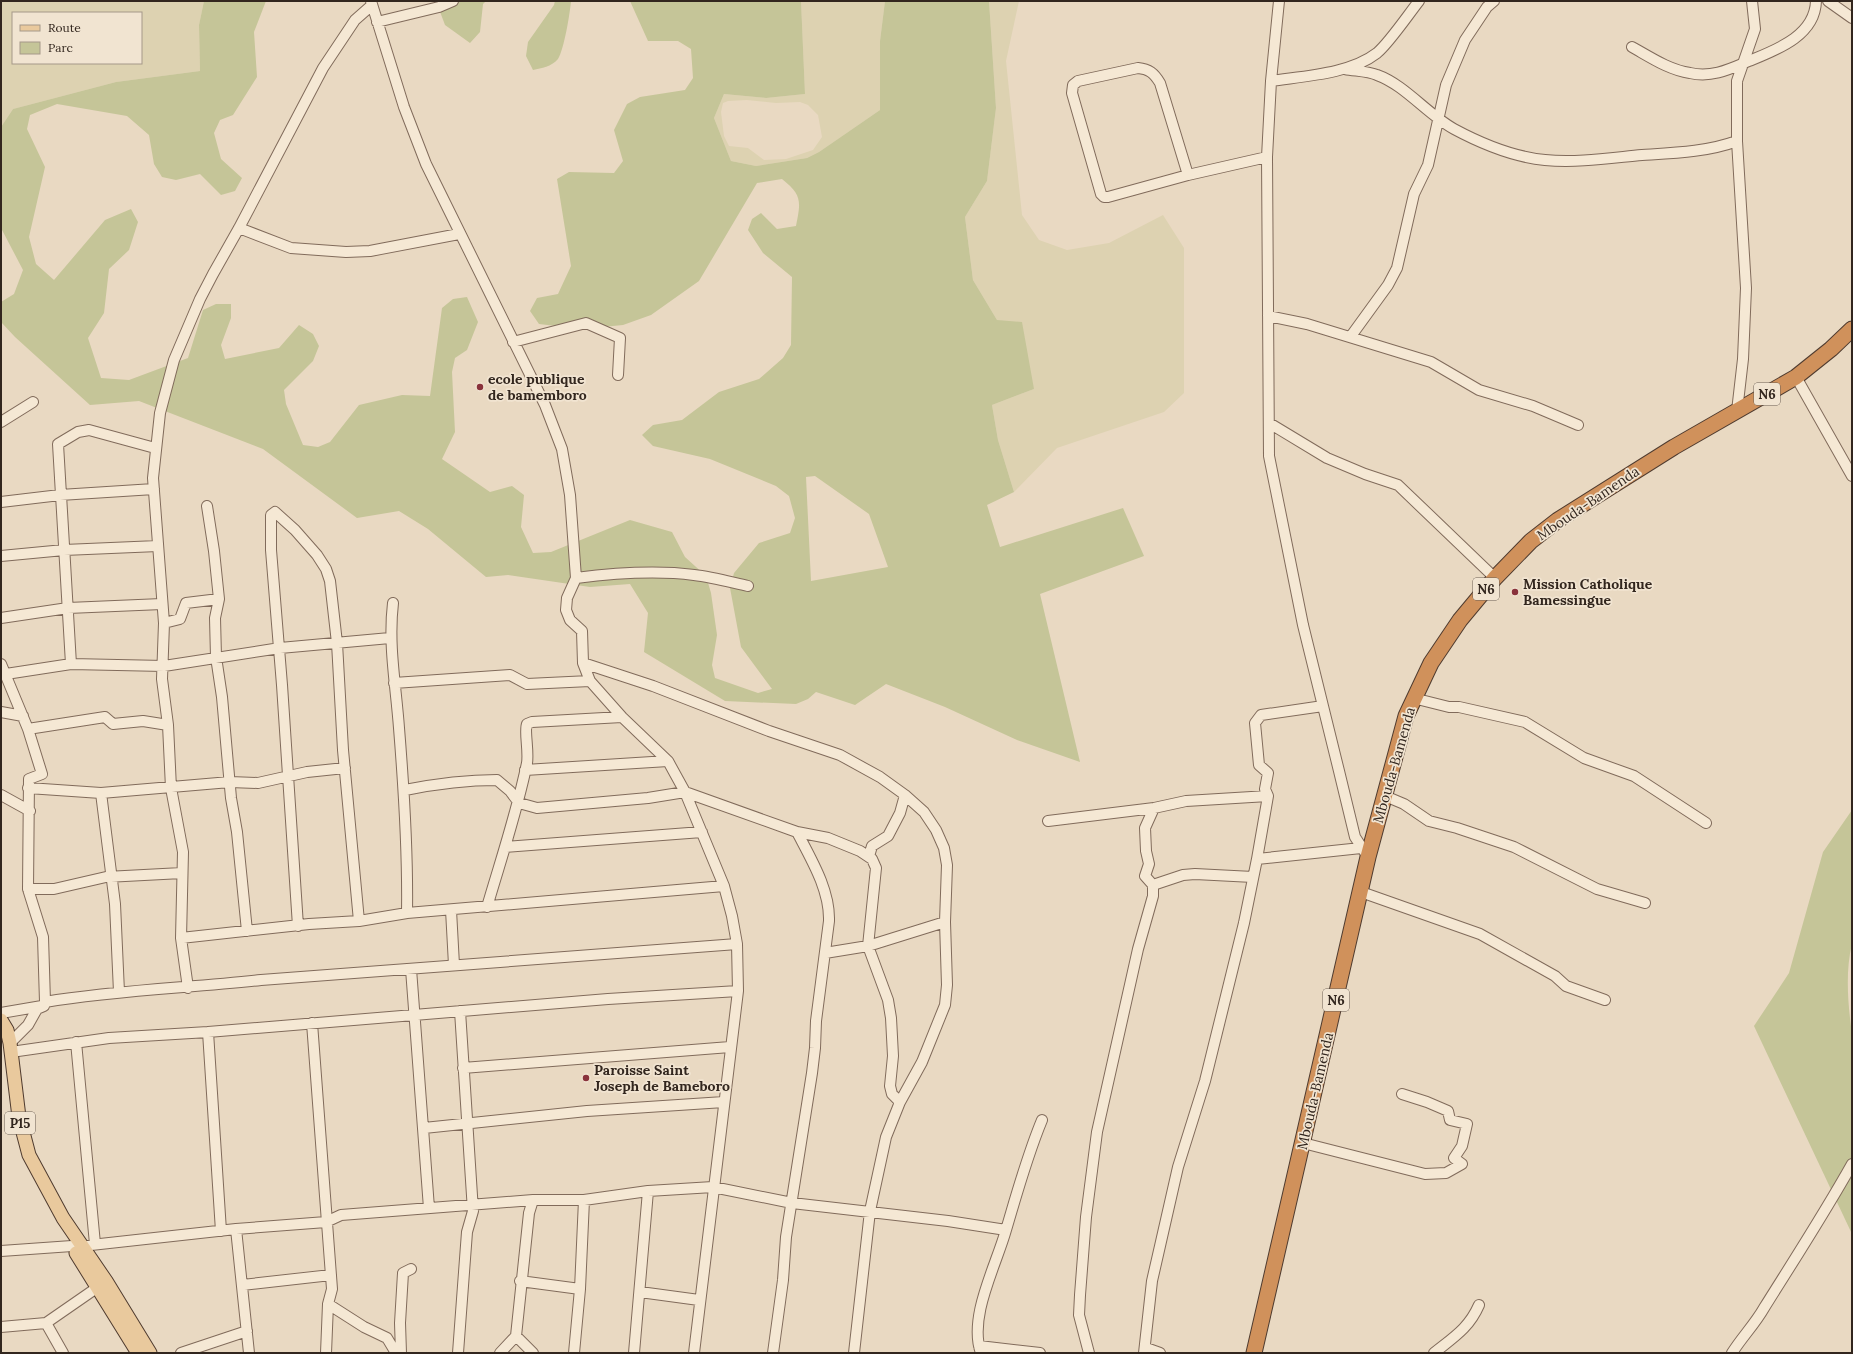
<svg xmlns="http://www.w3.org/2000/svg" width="1853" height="1354" viewBox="0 0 1853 1354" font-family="Lora,serif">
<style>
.farmland{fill:#ddd2b1;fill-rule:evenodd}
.green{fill:#c5c598;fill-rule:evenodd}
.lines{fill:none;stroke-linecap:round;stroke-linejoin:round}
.minor-casing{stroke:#816b5b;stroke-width:12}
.major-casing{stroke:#4f3b2f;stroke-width:15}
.highway-casing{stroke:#4f3b2f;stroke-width:17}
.minor{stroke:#f5e8d4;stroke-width:10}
.major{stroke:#e9c99d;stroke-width:13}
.highway{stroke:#d0915b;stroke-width:15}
.poi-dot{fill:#89323b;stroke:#f1e4d1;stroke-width:1.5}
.labels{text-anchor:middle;stroke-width:3.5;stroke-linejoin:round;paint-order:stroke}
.shield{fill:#f1e4d1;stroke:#6b5f54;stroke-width:1}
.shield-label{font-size:13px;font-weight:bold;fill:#32261e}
.poi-label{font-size:14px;font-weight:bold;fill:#32261e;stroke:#f1e4d1;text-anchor:start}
.street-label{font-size:14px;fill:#32261e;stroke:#f1e4d1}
</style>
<rect width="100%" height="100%" fill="#e9d9c2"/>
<!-- farmland -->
<path class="farmland" d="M1,1H204L199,25L200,71L116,82L13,109L1,127ZM13,13H141V63H13Z
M801,1H885L880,41V110L819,152L807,158L756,166L731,161L714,118L724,94L766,98L805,94ZM747,100L776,103L800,102L808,105L818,115L822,137L813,150L786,159L764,160L748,148L729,146L724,136L721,112L723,103L728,101Z
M989,1H1019L1006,61L1022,215L1039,240L1067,250L1109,243L1163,215L1184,248V393L1164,412L1057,448L1014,492L998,440L992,405L1034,389L997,320L973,280L965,217L987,181L996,108Z"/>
<!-- green -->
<path class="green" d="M204,1H266L254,32L257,77L233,115L220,120L214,133L221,159L242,178L235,191L221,195L200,174L176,180L162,177L154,164L149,135L127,116L57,104L30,115L27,129L45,167L29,237L36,264L54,280L105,220L131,209L138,222L129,250L109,269L104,313L88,338L101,378L129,380L188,358L203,310L216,304H231V318L221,345L225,359L279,348L299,325L313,334L319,346L313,361L284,390L286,404L303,445L318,447L330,442L359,405L402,395L430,396L442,308L453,299L467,297L478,322L467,350L455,358L452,372L455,432L442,459L490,492L512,486L524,495L521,527L533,553L551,552L630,520L672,532L685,557L706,576L711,593L717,635L712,665L715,678L758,693L772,689L741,647L730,588L734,573L759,543L790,533L795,518L789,496L776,486L710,459L653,446L642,435L653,425L682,420L719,392L759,379L783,358L791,345L792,277L763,253L748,230L752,219L761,213L777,229L796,226C801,201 802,195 782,179L757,183L699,281L651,315L623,325L582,329L539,324L530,311L537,298L558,294L571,266L557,179L569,172L614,173L623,161L614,130L627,104L640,97L685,90L693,78L691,49L678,41H648L630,1H801L805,94L766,98L724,94L714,118L731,161L756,166L807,158L819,152L880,110V41L885,1H989L996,108L987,181L965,217L973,280L997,320L1022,322L1034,389L992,405L998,440L1014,492L987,505L1000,547L1123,508L1144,556L1040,594L1080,762L1017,740L945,707L886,684L855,705L816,692L808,699L796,704L725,701L644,652L648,613L630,584L590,587L508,575L486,577L428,529L399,511L357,518L263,449L139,401L90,405L15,337L1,322V302L14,294L23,270L1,228V127L13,109L116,82L200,71L199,25ZM815,476L869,514L888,567L811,581L806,477Z
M436,1H486L483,4L480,32L470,43L445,25Z
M555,1H571C570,13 564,50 558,59C551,67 542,68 533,70L526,56L528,42L554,5Z
M1852,810V944C1845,972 1848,1005 1852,1034V1234L1754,1026L1789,973L1823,852Z"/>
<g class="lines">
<defs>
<path id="minor" d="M371,1L404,107L426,164L545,405L562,449L570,495L576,578L567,598L566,610L570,620L582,631L583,663L590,681L622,717L668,761L685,792L724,886L732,916L737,944L738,991L694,1353
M1279,1L1271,81L1267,157L1269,456L1303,625L1339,771L1355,837L1368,857
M1828,1L1852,18
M377,22L439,7L453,1
M1632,47C1650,57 1669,70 1690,73C1712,78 1730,69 1749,61C1776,50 1815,36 1816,1
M1345,69C1355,71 1368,71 1377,75C1405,85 1427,114 1454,129C1482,144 1514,157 1545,160C1577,163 1610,158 1642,155C1674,153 1707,152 1737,141
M1271,81C1304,76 1350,74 1377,53C1389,43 1408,15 1419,1
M1188,175L1160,83C1154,73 1149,69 1138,68L1078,81L1073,85L1072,93L1101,194L1104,197H1108L1188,175L1267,157
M239,228L291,248L346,252L370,251L459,234
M1268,316L1307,324L1431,362L1479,390L1533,406L1578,425
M1351,336L1388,285L1397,268L1414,194L1428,165L1446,85L1465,40L1487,7L1494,1
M513,342L586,323L620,338L618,375
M1796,377L1852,476
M1737,411L1743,359L1746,288L1737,141V81L1755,29L1752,1
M1,422L33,402
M1269,423L1327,458L1365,474L1398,485L1495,578
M1,502L60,495L154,489
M207,506L214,551L219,599L215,618L216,657L222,697L231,798L237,832L247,931
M1,556L64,550L158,546
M576,578C615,573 655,570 694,575C712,577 730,582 748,586
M393,603C388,645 396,686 399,728C404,790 408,851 407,913
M1,618L68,608L162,604
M164,623L180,619L186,603L219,599
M583,663L653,686L769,731L840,755L880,777L905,795L924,812L936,830L944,848L947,865L945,922L947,985L945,1005L922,1062L900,1102L886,1137L870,1211L854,1353
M1,664L28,729L42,774L29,779L28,889L43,937L45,1002L44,1006L37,1009L28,1025L10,1043
M71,664L58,444L78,432L89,430L155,448
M6,674L71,664L164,666L280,648L390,638
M394,683L510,675L527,684L590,681
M1413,698L1449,707H1459L1525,722L1584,758L1634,776L1706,823
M1,712L23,716
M28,729L105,717L113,724L143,721L168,725
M525,770L668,761
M28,788L101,793L230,782L258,783L307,772L345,768
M405,790C435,784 466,780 497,780L510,791L519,803L537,808L648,798L685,792L797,832L828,838L860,851L872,859L876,868L868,946L888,1000L891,1018L893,1056L890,1086L892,1094L900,1102
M101,793L115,904L119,992
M1,795L30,811
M1385,796L1404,804L1429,821L1457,828L1514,847L1597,889L1645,903
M1048,821L1154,808L1186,801L1268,796
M506,847L702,832
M869,856L872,846L888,836L900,813L905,795
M1257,859L1268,796L1265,789L1268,773L1259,765L1255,723L1261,715L1323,706
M1153,885L1145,876L1149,864L1146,851L1145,828L1154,808
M28,889H54L106,877L182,873
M1361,892L1480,934L1555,976L1566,986L1605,1000
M487,907C501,859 517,812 527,763C529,751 524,730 527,724L532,722L622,717
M451,910L454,965
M298,926L282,685L271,550V515L275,512L295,530L317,555L326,569L330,581L337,643L343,750L359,921
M181,938L309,924L359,921L407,913L724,886
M825,953L868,946L945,922
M411,969L429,1208
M188,988L181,938L183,852L171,788L168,725L162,679L164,623L153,478L160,413L174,360L200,299L213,274L239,228L323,68L355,20L372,5
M45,1002C117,990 189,988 261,980L737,944
M1,1013L42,1006
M312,1023L332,1289L328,1304L326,1353
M208,1032L221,1231
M76,1042L95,1244
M11,1052L109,1038L208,1032L608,999L738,991
M463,1068L730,1047
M424,1128L587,1111L724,1102
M1303,1143L1425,1174L1446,1173L1462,1164L1454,1158L1462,1146L1467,1124L1450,1120L1448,1111L1427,1102L1402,1094
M236,1229L249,1353
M1,1251L72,1246H82L236,1229L326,1222L341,1215L533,1200H584L648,1191L713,1187L792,1203L948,1221L1006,1230
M520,1281L580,1289
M242,1285L331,1275
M640,1292L699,1300
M328,1304L364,1327L387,1338L396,1353
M46,1323L63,1353
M1,1327L46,1323L98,1287
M516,1336L533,1353
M979,1346L1040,1353
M1146,1348L1160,1353
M181,1353L247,1331
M401,1353L400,1323L403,1273L411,1269
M458,1353L467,1232L473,1211L460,1011
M500,1353L516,1336L529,1213L533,1200
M574,1353L580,1289L584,1200
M634,1353L648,1191
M773,1353L783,1280L786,1237L812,1073L815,1048L816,1021L829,921C830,890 811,859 797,832
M981,1353C968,1317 996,1266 1006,1230C1017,1193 1027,1156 1042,1120
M1089,1353L1079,1315L1080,1295L1086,1217L1097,1132L1138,949L1153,896V885L1183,875L1195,874L1253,877
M1144,1353L1152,1281L1160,1246L1178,1167L1205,1081L1244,923L1257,859L1361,848
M1434,1353C1454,1337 1469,1328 1479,1305
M1732,1353C1742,1337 1755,1324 1764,1308C1794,1260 1824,1214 1852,1164"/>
<path id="major" d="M1,1020L7,1030L10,1043L19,1117L29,1155L63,1218L106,1281L150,1353
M76,1253L138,1353"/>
<path id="highway" d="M1254,1353L1368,857L1406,716L1431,663L1460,620L1495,578L1531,541L1558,520L1674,447L1796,377L1831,349L1852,329"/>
</defs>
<!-- minor casing -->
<use href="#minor" class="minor-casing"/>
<!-- major casing -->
<use href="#major" class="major-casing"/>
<!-- highway casing -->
<use href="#highway" class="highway-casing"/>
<!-- minor -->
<use href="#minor" class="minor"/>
<!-- major -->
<use href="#major" class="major"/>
<!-- highway -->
<use href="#highway" class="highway"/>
</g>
<!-- markers -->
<g class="poi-dot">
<circle cx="480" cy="387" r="4"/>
<circle cx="1515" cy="592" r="4"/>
<circle cx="586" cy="1078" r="4"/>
</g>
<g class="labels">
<!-- shield labels -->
<g class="shield">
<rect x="1754" y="383" width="26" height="22" rx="3"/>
<rect x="1473" y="578" width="26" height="22" rx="3"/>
<rect x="1323" y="989" width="26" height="22" rx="3"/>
<rect x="5" y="1112" width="30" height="22" rx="3"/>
</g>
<g class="shield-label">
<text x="1767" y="399">N6</text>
<text x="1486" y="594">N6</text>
<text x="1336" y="1005">N6</text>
<text x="20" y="1128">P15</text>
</g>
<!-- poi labels -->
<g class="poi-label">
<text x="488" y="384">ecole publique<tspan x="488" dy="16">de bamemboro</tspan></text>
<text x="1523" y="589">Mission Catholique<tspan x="1523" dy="16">Bamessingue</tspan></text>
<text x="594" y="1075">Paroisse Saint<tspan x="594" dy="16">Joseph de Bameboro</tspan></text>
</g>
<!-- street labels -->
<g class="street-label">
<text transform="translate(1588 503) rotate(-34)" y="5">Mbouda-Bamenda</text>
<text transform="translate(1394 765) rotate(-74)" y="5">Mbouda-Bamenda</text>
<text transform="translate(1315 1091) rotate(-77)" y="5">Mbouda-Bamenda</text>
</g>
</g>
<!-- border -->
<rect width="1853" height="1354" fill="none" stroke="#32261e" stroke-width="4"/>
<!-- legend -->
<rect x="12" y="12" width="130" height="52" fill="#f1e4d1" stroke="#a59889"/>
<rect x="20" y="25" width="20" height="6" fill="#e9c99d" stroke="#a59889"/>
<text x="48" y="32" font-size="12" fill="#32261e">Route</text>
<rect x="20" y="42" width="20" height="12" fill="#c5c598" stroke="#a59889"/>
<text x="48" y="52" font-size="12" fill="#32261e">Parc</text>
</svg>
